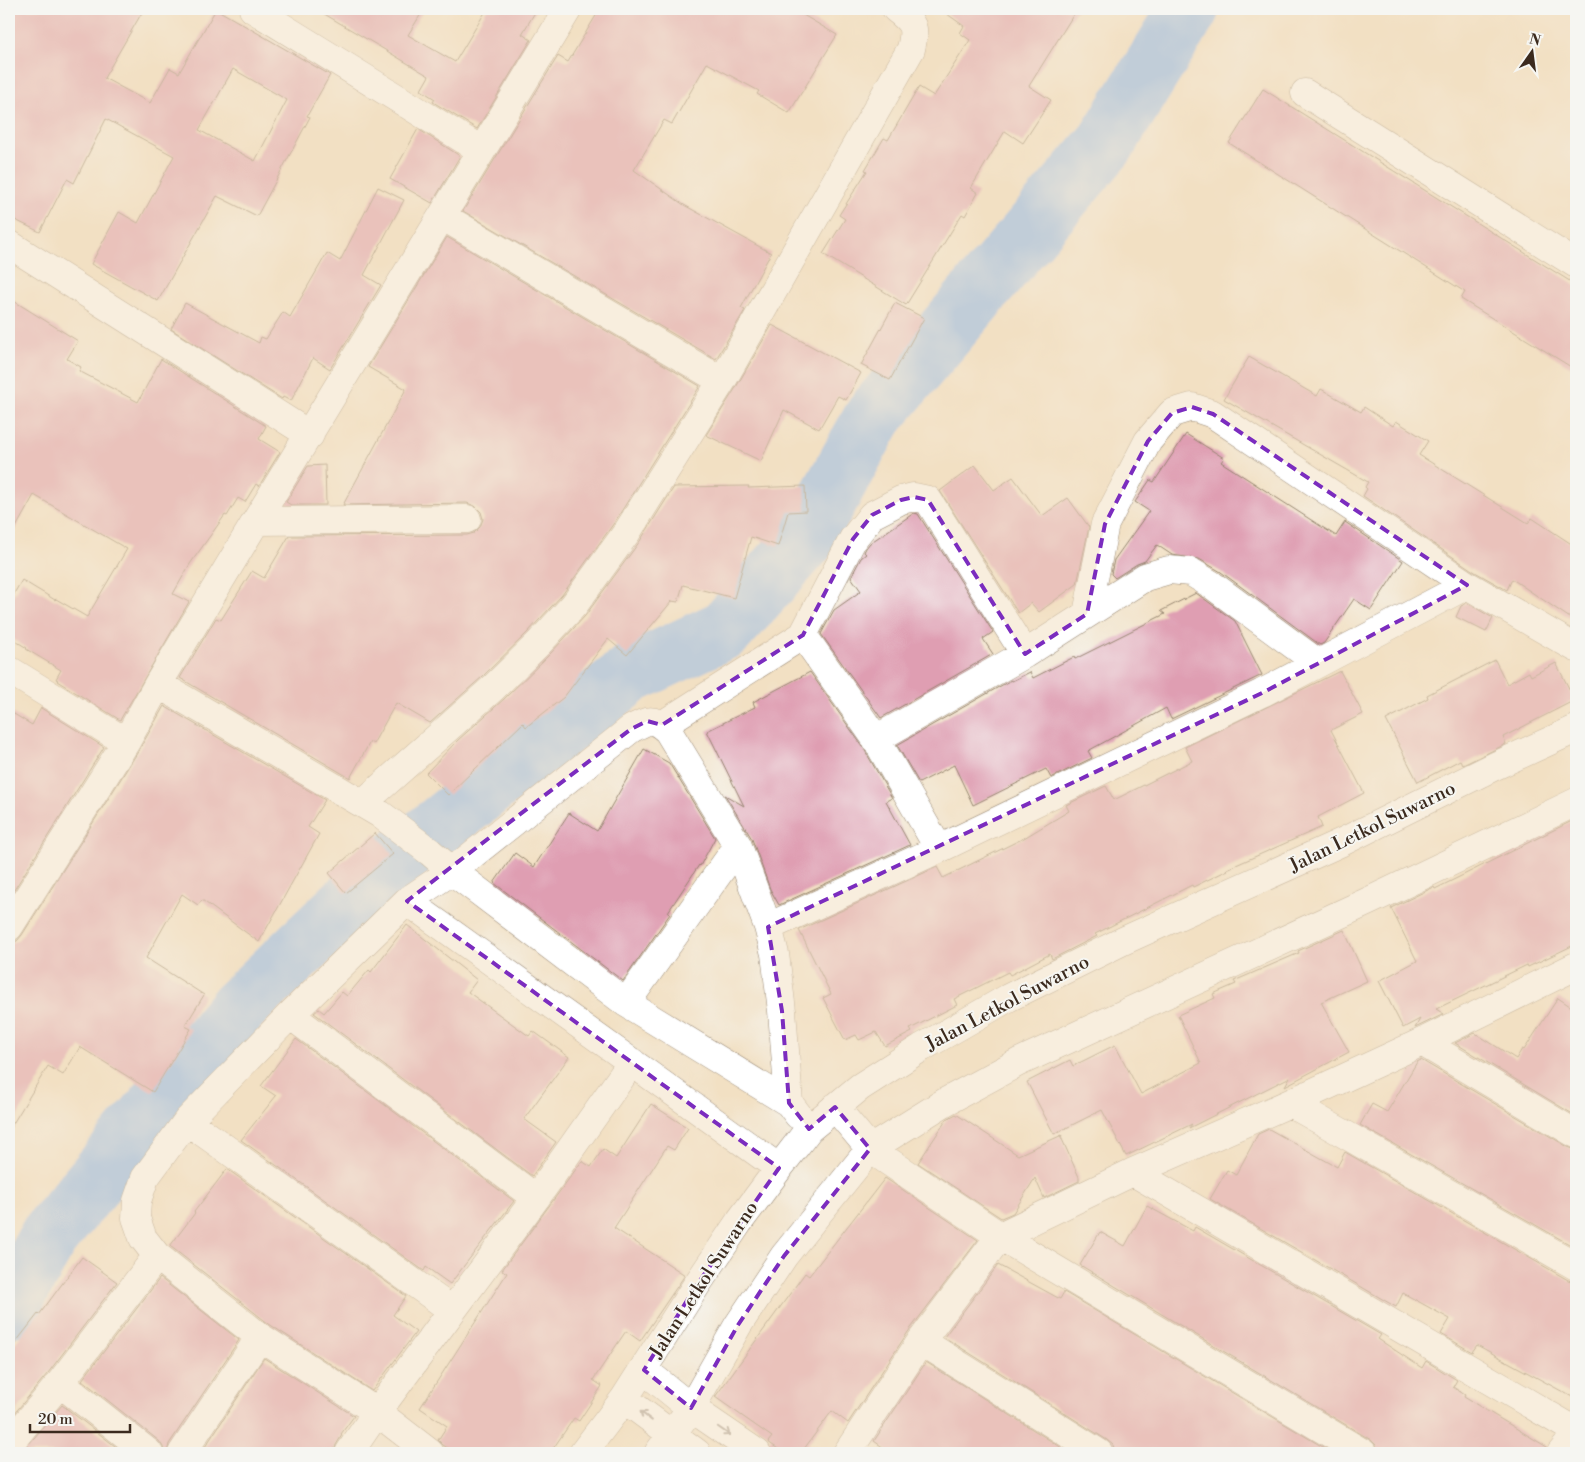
<svg xmlns="http://www.w3.org/2000/svg" width="1585" height="1462" viewBox="0 0 1585 1462" font-family="'Libre Bodoni',serif">
<style>
.lines{fill:none;stroke-linecap:round;stroke-linejoin:round}
.river{stroke:#85b6f1;stroke-width:60}
.building{fill:#df9eb2;fill-rule:evenodd}
.minor-casing{stroke:#968570;stroke-width:29}
.minor{stroke:#fff;stroke-width:28}
.oneway{stroke:#a79f9a}
.marked{fill:none;stroke:#7b2cbf;stroke-width:4;stroke-dasharray:10 6;stroke-linejoin:round}
.labels{text-anchor:middle;stroke-width:4;stroke-linejoin:round;paint-order:stroke}
.street-label{font-size:19px;fill:#3b2a1e;stroke:#f6f6f2}
</style>
<rect width="100%" height="100%" fill="#f6f6f2"/>
<filter id="ink" filterUnits="userSpaceOnUse"><feTurbulence type="fractalNoise" baseFrequency=".02" numOctaves="2"/><feDisplacementMap in="SourceGraphic" scale="10" xChannelSelector="R" yChannelSelector="G"/><feConvolveMatrix kernelMatrix="1 2 1 2 8 2 1 2 1" color-interpolation-filters="sRGB"/></filter>
<filter id="wash" filterUnits="userSpaceOnUse"><feTurbulence type="fractalNoise" baseFrequency=".0096" numOctaves="4" result="noise"/><feDisplacementMap in="SourceGraphic" scale="20" xChannelSelector="R" yChannelSelector="G"/><feGaussianBlur stdDeviation="1.12" result="paint"/><feColorMatrix in="noise" values="0 0 0 0 0 0 0 0 0 0 0 0 0 0 0 0 0 1.4 0 .05"/><feComposite in="paint" operator="in"/></filter>
<g filter="url(#wash)">
<rect width="100%" height="100%" fill="#f2e0c3"/>
<g class="lines">
<!-- river -->
<path class="river" d="M9,1308L49,1236L239,1007L379,874L630,674L726,629L806,539L874,416L1106,143L1189,9"/>
</g>
<g id="blocks">
<!-- building -->
<path class="building" d="M15,9H144L104,78L150,103L170,68L179,73L216,9L330,75L307,116L310,117L257,216L217,196L158,301L91,264L119,212L138,223L174,156L106,119L74,183L67,179L40,232L9,217V21ZM233,69L287,100L255,161L199,130Z
M316,9H424L408,35L455,62L487,9H537L522,34L531,40L477,129L433,102L435,99L421,90L429,76Z
M600,9H793L837,35L789,113L757,94L759,91L707,63L672,124L664,120L634,170L684,205L771,253L741,308L745,310L716,359L463,211L558,56L568,62Z
M940,9H1077L1029,86L1051,100L1023,143L1005,131L971,188L978,193L965,216L962,214L906,305L823,254L845,219L839,215L867,171L865,170L884,138L888,140L919,87L934,96L970,40L960,33L964,26Z
M1263,89L1576,285V370L1461,299L1465,292L1229,143Z
M418,129L460,156L432,203L390,179Z
M378,187L404,200L364,275L381,285L330,369L313,358L291,401L283,397L282,399L171,329L185,303L259,343L261,337L266,339L283,312L290,317L327,253L340,261Z
M447,237L700,386L614,523L562,595L528,632L482,677L430,723L396,703L373,744L370,742L350,778L180,678L216,618L221,620L252,571L264,578L289,536L467,535L474,533L480,527L483,519L481,512L475,506L467,503L343,505L406,389L368,367Z
M9,298L78,341L67,359L81,367L79,371L138,402L161,359L266,426L259,439L280,452L259,486L256,484L245,502L238,498L227,516L225,515L190,564L173,594L189,602L120,720L57,681L58,680L56,679L61,670L26,649L27,648L9,637V602L22,580L55,600L56,599L87,617L127,549L34,495L9,540Z
M895,303L924,318L890,380L861,365Z
M772,325L861,373L846,400L838,396L819,429L784,410L761,461L706,435L735,389Z
M1249,357L1317,396L1321,389L1361,412L1364,407L1393,426L1396,421L1428,441L1419,455L1528,523L1532,518L1576,547V622L1512,579L1507,590L1475,572L1363,496L1367,489L1365,487L1368,482L1224,399Z
M1186,434L1224,458L1221,462L1336,536L1345,522L1403,561L1371,610L1354,599L1324,643L1320,645L1221,572L1199,559L1172,555L1157,545L1145,561L1137,564L1115,578L1111,574L1114,560L1149,511L1135,502L1150,480L1154,482Z
M325,465L326,505H291L286,502L308,466Z
M975,465L994,490L1013,477L1042,516L1068,498L1089,527L1077,584L1039,612L1031,603L1018,613L940,491Z
M749,486L748,488L805,486L806,511L788,512L778,546L751,537L734,598L683,585L678,602L672,601L627,655L608,639L564,697L526,727L523,723L448,795L426,773L458,740L504,699L550,654L585,616L640,541L674,487Z
M914,513L918,514L993,632L983,639L993,654L881,718L821,634L834,610L861,591L851,577L861,558L866,554L864,552L866,548L870,543Z
M1196,593L1235,621L1262,675L1171,719L1166,708L1088,751L1092,758L1051,778L1046,769L973,805L954,765L919,783L897,745L1011,680L1012,681L1030,672L1033,678L1074,657L1075,659L1165,614L1161,611Z
M1467,603L1493,618L1486,632L1456,617L1461,606Z
M1495,660L1507,684L1529,672L1531,676L1556,663L1575,700L1503,737L1506,744L1463,765L1460,760L1418,782L1386,720L1428,698L1427,695Z
M1340,671L1363,714L1331,730L1364,793L1318,817L1322,827L1227,869L1228,870L1193,887L1192,885L1095,934L1097,936L1052,959L1050,954L1010,975L1008,972L954,999L957,1005L910,1029L912,1032L885,1046L876,1032L859,1040L856,1035L845,1040L823,998L831,994L799,930L937,867L943,878L1024,838L1069,811L1066,805L1106,786L1114,800L1192,761L1185,747Z
M810,672L863,747L892,798L886,801L910,845L779,905L770,889L752,839L725,795L744,806L707,731L755,707L753,702Z
M164,706L325,800L308,827L319,834L259,942L202,900L198,905L182,894L146,958L204,995L185,1026L191,1029L153,1092L80,1047L63,1075L48,1066L9,1130V943L17,941L22,935L139,750Z
M41,708L104,747L9,898V711L32,725Z
M644,749L669,763L715,838L700,866L699,865L668,912L670,914L623,981L494,883L515,853L534,867L569,813L597,831Z
M1576,819V944L1528,967L1527,965L1436,1009L1444,1014L1415,1028L1420,1019L1403,1028L1379,981L1417,961L1391,908L1434,887L1435,889Z
M375,833L393,854L346,893L329,873Z
M407,925L477,980L468,992L529,1036L533,1031L569,1057L524,1119L556,1142L532,1176L314,1013L319,1009L324,1013L342,992L347,996L369,970L371,972Z
M1344,930L1367,981L1321,1002L1349,1052L1285,1086L1290,1077L1189,1128L1192,1124L1126,1156L1102,1110L1054,1134L1027,1082L1070,1060L1073,1066L1115,1045L1141,1094L1201,1063L1178,1015L1215,998L1213,994L1236,984L1234,981L1299,953L1298,951Z
M1558,998L1576,1010V1116L1455,1043L1475,1033L1516,1059L1522,1049L1524,1050Z
M296,1039L514,1201L450,1284L426,1267L424,1271L241,1140L276,1096L261,1086Z
M1421,1060L1568,1147L1576,1150V1248L1360,1125L1372,1104L1387,1112L1417,1062Z
M651,1104L688,1128L674,1150L667,1146L614,1228L685,1275L640,1341L626,1331L593,1380L602,1386L579,1421L574,1418L550,1453H455L443,1445L438,1440L447,1426L420,1408L507,1273L502,1270L582,1161L591,1167L603,1149L616,1158Z
M956,1114L1018,1155L1062,1135L1061,1137L1079,1177V1181L1044,1198L1035,1178L1013,1213L1001,1218L918,1163L947,1119Z
M1269,1129L1337,1167L1345,1152L1568,1280L1576,1282V1399L1477,1345L1472,1352L1441,1334L1450,1319L1403,1293L1396,1307L1210,1199L1227,1170L1236,1175L1258,1134Z
M227,1169L406,1296L393,1315L416,1332L372,1391L269,1324L170,1246L195,1213L194,1212Z
M885,1178L978,1240L908,1332L848,1423L832,1411L801,1453H784L768,1442L772,1437L715,1397L805,1273L809,1276Z
M1147,1206L1193,1231L1195,1227L1381,1335L1378,1339L1422,1368L1426,1361L1457,1380L1453,1387L1465,1395L1464,1397L1547,1447L1546,1453H1379L1376,1445L1371,1440L1080,1265L1100,1232L1125,1246Z
M82,1257L117,1282L48,1373L9,1420V1351L38,1314L39,1315Z
M998,1265L1060,1299L1064,1292L1333,1453H1115L1113,1445L1107,1440L944,1337Z
M160,1278L239,1340L169,1444L167,1453H164L163,1447L159,1441L82,1380Z
M264,1358L354,1416L341,1434L342,1435L336,1445L334,1453H201Z
M926,1362L1070,1453H891L874,1441Z
M62,1405L124,1453H26L23,1451Z"/>
</g>
</g>
<g filter="url(#ink)">
<use href="#blocks" fill-opacity="0" stroke="#968570" stroke-width="1"/>
<g class="lines">
<defs>
<path id="minor" d="M253,9L481,150
M1305,93L1576,264
M442,216L722,381
M9,244L310,435
M256,521L467,519
M1087,614L1105,524L1148,441L1172,413L1192,407L1213,414L1467,585L1576,648
M803,635L876,739L939,849
M9,670L126,742
M158,684L380,814L430,852L452,871L626,1003L789,1103L798,1115
M662,725L803,635L853,539L872,515L901,500L914,497L928,500L1025,654
M876,739L1025,654L1145,577L1169,570L1191,572L1212,585L1318,663
M363,803L493,688L539,643L574,605L627,532L722,381L911,49C916,27 914,23 896,9
M407,901L779,1168
M9,927L126,742L158,684L256,521L568,9
M768,927L939,849L1262,693L1467,585
M626,1003L738,846
M290,1015L536,1198
M1422,1042L1576,1134
M1290,1103L1576,1266
M835,1107L870,1149L1000,1236L1363,1453
M187,1121L452,1310
M1133,1172L1576,1431
M921,1341L1099,1453
M644,1370L691,1408L757,1453
M60,1383L149,1453
M624,1399L697,1453
M9,1444L60,1383L157,1256
M182,1453L260,1337
M349,1453L377,1412L536,1198L632,1062
M430,1453L377,1412L260,1337L157,1256L143,1238L136,1218L137,1201L145,1178L187,1121L290,1015L407,901L452,871L631,729C648,720 653,717 668,731L738,846L768,927L775,954L782,1011L789,1103
M583,1453L624,1399L696,1286L739,1222L779,1168L809,1129L860,1087L921,1048L1008,998L1123,941L1342,842L1495,766L1576,729
M658,1453L691,1408L738,1325L784,1256L870,1149L945,1102L1019,1062L1369,901L1576,802
M847,1453L921,1341L1000,1236L1133,1172L1290,1103L1422,1042L1576,966
M1561,1453L1576,1435"/>
</defs>
<!-- minor casing -->
<use href="#minor" class="minor-casing"/>
<!-- minor -->
<use href="#minor" class="minor"/>
</g>
<!-- one-way arrows -->
<defs><path id="oneway-shaft" d="M-6 0H5M1.5-3L5.5 0L1.5 3" fill="none" stroke-width="1.6" stroke-linecap="round" stroke-linejoin="round" transform="scale(1.25)"/></defs>
<g class="oneway">
<use href="#oneway-shaft" transform="translate(646 1416) rotate(-142)"/>
<use href="#oneway-shaft" transform="translate(724 1431) rotate(35)"/>
</g>
</g>
<!-- marked area -->
<path d="M0 0H1585V1462H0ZM1192,407L1213,414L1467,585L1262,693L768,927L782,1011L789,1103L809,1129L835,1107L870,1149L784,1256L738,1325L691,1408L644,1370L696,1286L779,1168L407,901L631,729L647,721L662,725L803,635L853,539L872,515L901,500L914,497L928,500L1025,654L1087,614L1105,524L1148,441L1172,413Z" fill="#f2e0c3" fill-opacity=".55" fill-rule="evenodd"/>
<path class="marked" d="M1192,407L1213,414L1467,585L1262,693L768,927L782,1011L789,1103L809,1129L835,1107L870,1149L784,1256L738,1325L691,1408L644,1370L696,1286L779,1168L407,901L631,729L647,721L662,725L803,635L853,539L872,515L901,500L914,497L928,500L1025,654L1087,614L1105,524L1148,441L1172,413Z"/>
<g class="labels">
<!-- street labels -->
<g class="street-label">
<text transform="translate(1372 826) rotate(-26)" y="7">Jalan Letkol Suwarno</text>
<text transform="translate(1007 1002) rotate(-28)" y="7">Jalan Letkol Suwarno</text>
<text transform="translate(703 1279) rotate(-57)" y="7">Jalan Letkol Suwarno</text>
</g>
</g>
<!-- margin -->
<rect width="1585" height="1462" fill="none" stroke="#f6f6f2" stroke-width="30"/>
<!-- north arrow -->
<g transform="translate(1532 52) rotate(14)" stroke="#f6f6f2" stroke-width="4" paint-order="stroke">
<path d="M0-4L9 19L0 12L-9 19Z" fill="#3b2a1e"/>
<text y="-8" font-size="14" font-weight="bold" text-anchor="middle" fill="#3b2a1e">N</text>
</g>
<!-- scale -->
<path d="M30 1424v8h100v-8" fill="none" stroke="#3b2a1e" stroke-width="2.5"/>
<text x="38" y="1424" font-size="15" fill="#3b2a1e" stroke="#f6f6f2" stroke-width="4" paint-order="stroke">20 m</text>
</svg>
